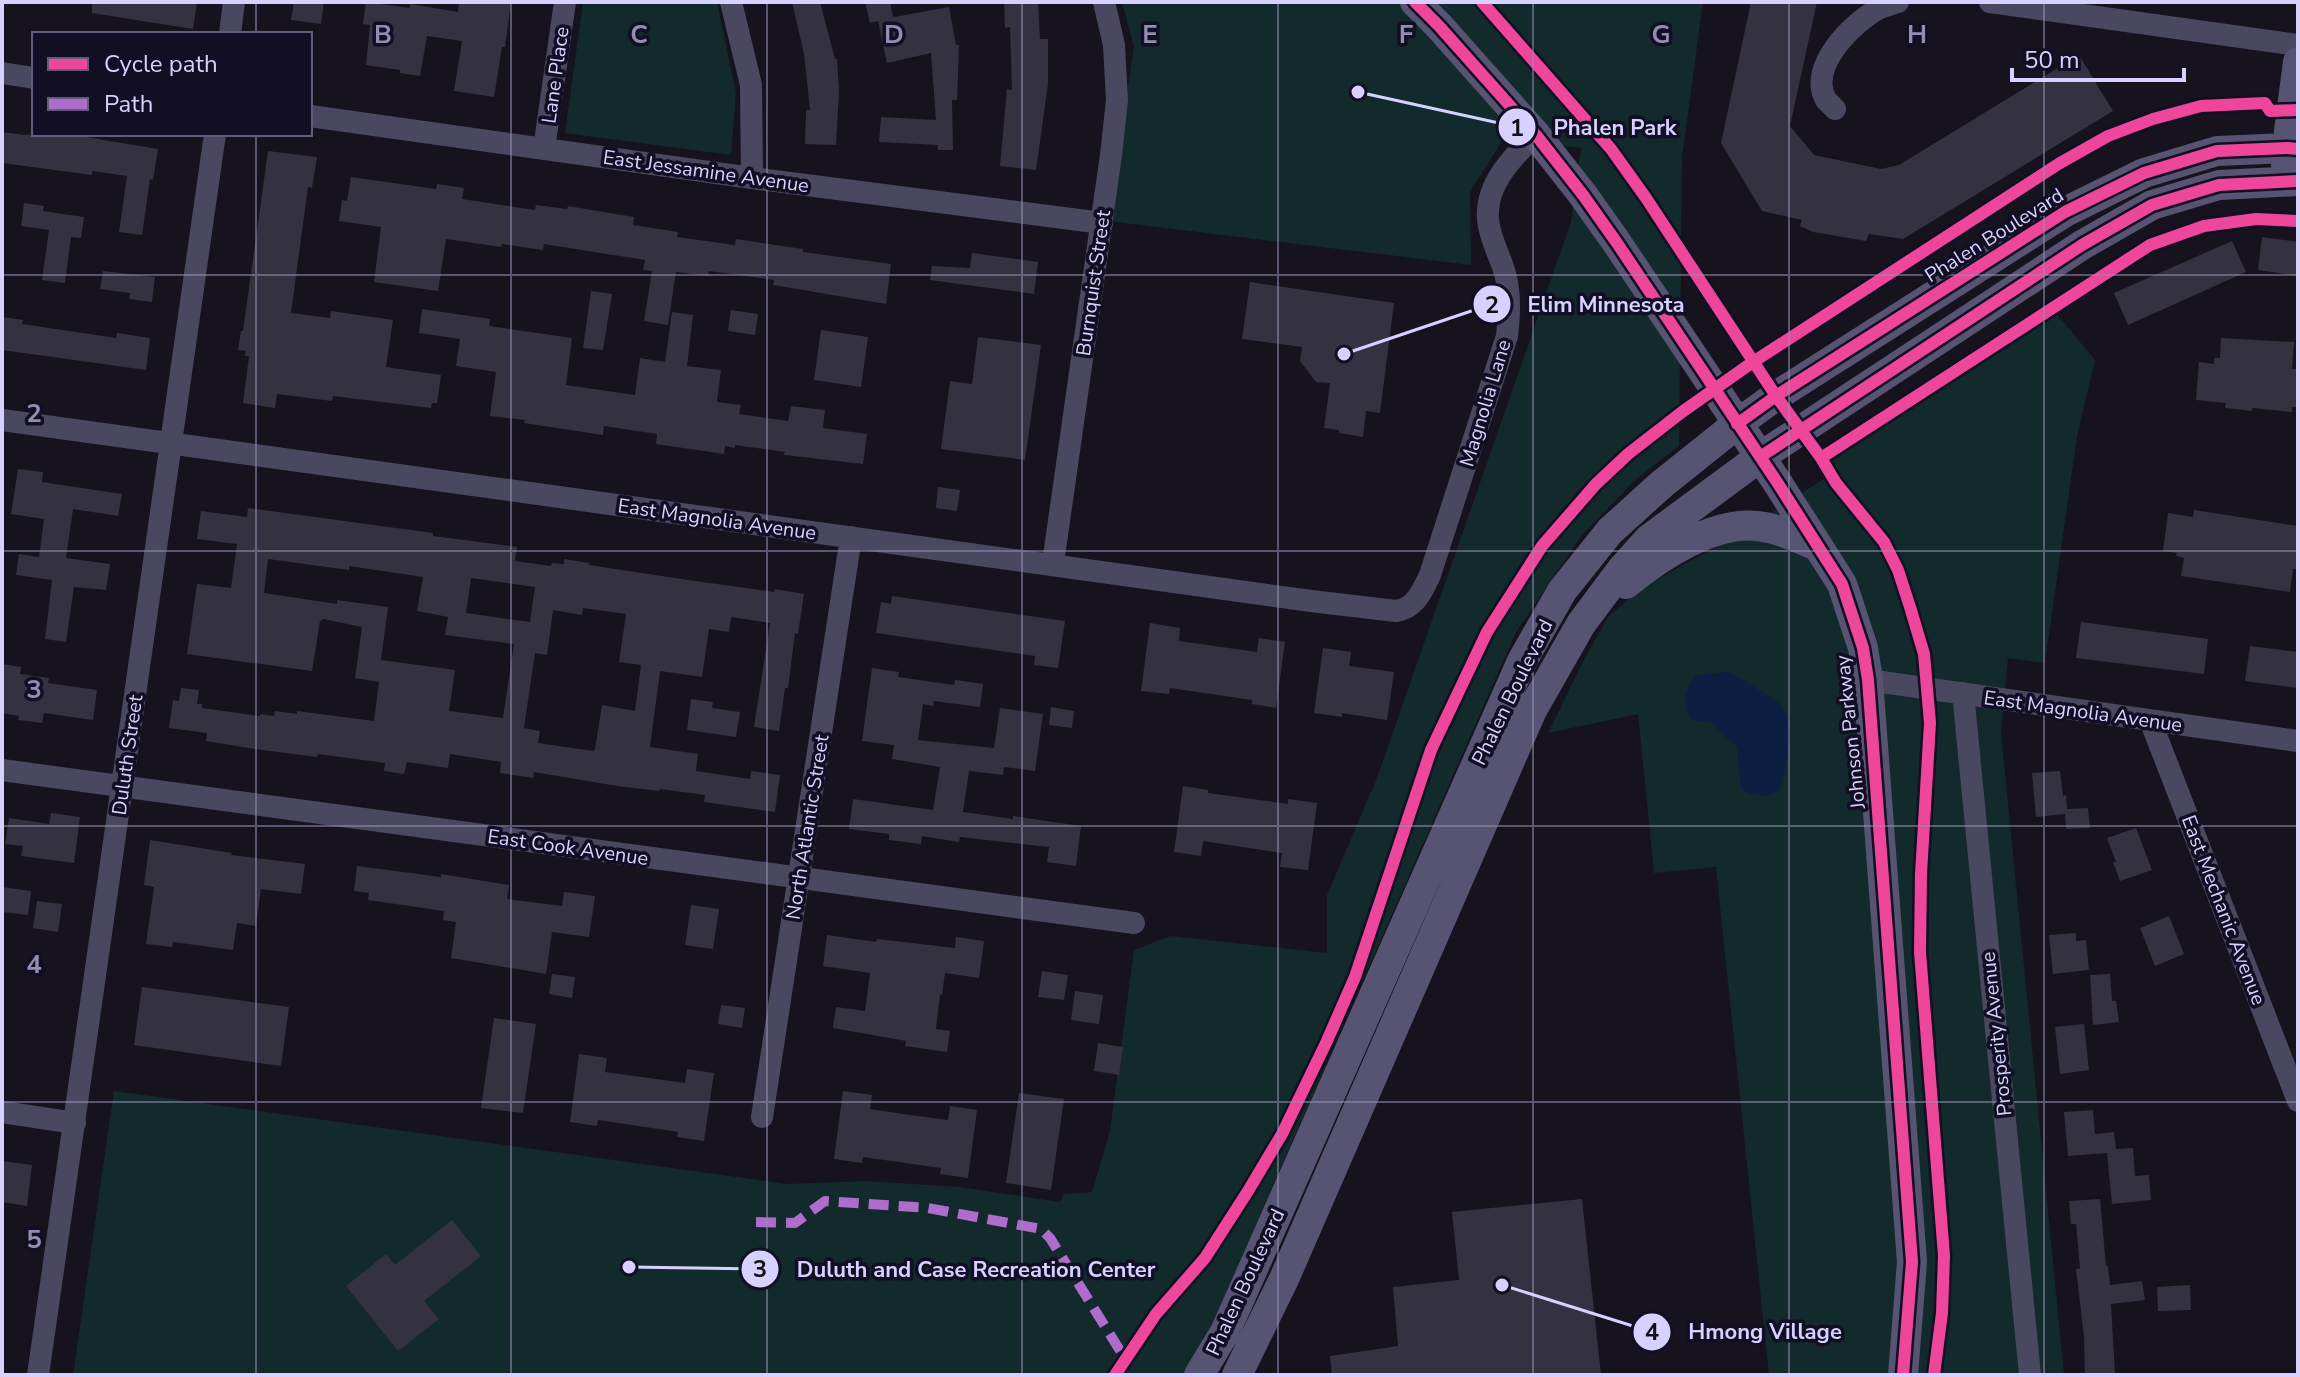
<svg xmlns="http://www.w3.org/2000/svg" width="2300" height="1377" viewBox="0 0 2300 1377" font-family="'Nunito Sans',sans-serif">
<style>
.green{fill:#122a2b}
.water{fill:#0c1f42}
.building{fill:#343141;fill-rule:evenodd}
.lines{fill:none;stroke-linecap:round;stroke-linejoin:round}
.street{stroke:#494860;stroke-width:22}
.secondary{stroke:#575473;stroke-width:30}
.quiet{stroke:#b06ccc;stroke-width:10;stroke-dasharray:20 10;stroke-linecap:butt}
.cycleway-casing{stroke:#120e24;stroke-width:17}
.cycleway{stroke:#ed469a;stroke-width:12}
.grid{fill:none;stroke:#938eb1;stroke-width:2;stroke-opacity:0.55}
.labels{text-anchor:middle;stroke-width:7;stroke-linejoin:round;paint-order:stroke}
.street-label{font-size:20px;fill:#d7d1ff;stroke:#120e24}
.grid-label{font-size:26px;text-anchor:middle;font-weight:bold;fill:#938eb1;stroke:#120e24;stroke-width:7;stroke-linejoin:round;paint-order:stroke}
.leader{fill:none;stroke:#d7d1ff;stroke-width:3}
.callout-dot{fill:#d7d1ff;stroke:#120e24;stroke-width:3}
.mark-label{font-size:24px;text-anchor:middle;font-weight:bold;fill:#111}
.callout-label{font-size:22px;text-anchor:middle;font-weight:bold;fill:#d7d1ff;stroke:#120e24;stroke-width:7;stroke-linejoin:round;paint-order:stroke}
</style>
<rect width="100%" height="100%" fill="#16131f"/>
<!-- green -->
<path class="green" d="M583,2H717L736,93L731,155L565,133Z
M1122,2H1703L1682,158L1679,446L1635,480L1581,536L1516,632L1209,1331L1185,1372L1183,1375H73L114,1091L787,1184L867,1181L959,1187L1060,1202L1064,1194L1092,1192L1110,1131L1134,950L1170,936L1327,953V895L1377,778L1571,222L1581,148L1504,138L1470,192L1471,265L1108,221L1134,47Z
M2056,313L2095,360L2077,436L2045,663L2008,658L2001,732L2064,1375H1769L1716,867L1654,873L1638,714L1548,733L1586,656L1608,617L1645,586L1721,544L1838,470L1827,460C1904,412 1982,367 2056,313Z"/>
<!-- water -->
<path class="water" d="M1729,671C1739,678 1775,698 1781,706C1799,728 1785,767 1779,791L1769,796L1748,794L1741,788L1737,747L1710,722L1692,720C1680,705 1684,690 1695,676Z"/>
<!-- building -->
<path class="building" d="M92,2H197L193,29L92,13Z
M294,2H324L321,24L291,20Z
M366,2L410,8V4L458,12L459,2H511L505,47H502L494,97L454,91L462,41L427,36L420,76L400,73V70L366,65L370,25L363,24Z
M792,2H820L835,59H837L839,92L836,145L805,144L806,110H810L804,54Z
M865,2H890L893,17L889,18L949,7L956,45H959L957,100H952L953,150H938V145L879,142L881,117L936,120L931,53L887,63L878,21L870,23Z
M1004,2H1038L1040,39H1048V84L1036,170L1000,166L1007,89L1012,90L1010,27L1005,28Z
M1751,2H1817L1790,126L1814,155L1881,169L1899,165L2079,55L2113,111L1903,239L1869,234L1866,241L1813,232L1800,226L1802,220L1762,211L1721,143Z
M2,132L25,135L68,134L158,149L153,180L150,179L142,235L119,232L127,176L92,171V175L2,163Z
M268,151L317,157L312,188L308,187L291,313L330,318L331,311L393,320L386,367L441,375L437,403H432L431,408L333,396L332,401L277,394L275,408L243,403L249,356H245L246,351L238,350L241,331H243Z
M351,177L436,189L437,184L464,188L462,199L535,210L536,205L567,209L568,206L634,217L633,225L678,232L677,237L735,245L736,239L803,249V252L891,264L886,304L773,285L774,280L709,271L708,276L676,272L668,325L644,321L652,271L643,270L645,260L544,244L543,250L502,244L501,247L446,239L438,291L374,282L381,227L339,221L342,200L347,201Z
M24,203L44,206L43,211L84,217L81,238L71,237L65,283L42,280L49,230L21,226Z
M2262,237L2298,242V276L2258,270Z
M2232,241L2246,272L2128,325L2114,293Z
M972,253L1038,262L1034,294L930,280L932,266L970,268Z
M103,271L155,277L152,302L129,299L130,293L100,289Z
M1250,282L1394,303L1380,413L1366,411L1363,437L1339,433V430L1324,428L1330,383L1316,382L1300,361L1302,347L1242,339Z
M591,291L612,294L603,350L583,348Z
M422,309L490,319L489,326L572,338L566,385L635,395L640,358L665,362L672,312L693,315L687,366L721,370L717,402L741,405L739,414L788,421L791,406L825,410L823,428L867,434L863,464L784,455L785,452L735,445V448L725,446L724,454L656,444L657,434L604,426L603,435L524,423L525,420L490,416L496,372L456,366L460,339L419,333Z
M731,310L758,314L755,335L728,331Z
M2,317L23,320L22,324L116,338L117,333L150,338L146,370L2,350Z
M821,330L868,337L861,387L814,380Z
M978,337L1041,345L1025,460L941,449L950,381L972,384Z
M2221,338L2294,342L2292,369H2298V407H2292V412L2252,408V411L2225,408L2226,403L2196,400L2199,362L2214,364V358H2220Z
M18,469L43,472L42,482L122,494L118,516L73,509L66,558L110,564L106,590L74,587L66,642L45,639L52,580L16,575L19,554L39,557L44,519L11,514Z
M938,487L960,490L957,511L936,508Z
M248,508L433,533V536L517,547L515,561L551,566L552,563L564,564V559L589,563V565L688,580L774,592L775,589L804,594L798,634L795,633L788,688H785L779,731L754,727L770,623L731,617L729,632L709,629L702,677L660,671L650,747L698,754L696,771L750,779L751,771L780,775L775,812L704,802L705,795L660,789L659,791L617,786L534,772L533,778L500,773L501,762L450,754L448,768L407,762L404,774L384,771L385,763L318,754L317,757L255,749L206,741L207,733L169,728L173,700L179,701L181,688L199,690L197,704H202V708L260,716V714L274,716L275,711L297,714V711L374,721L379,682L355,678L362,627L323,619L320,621L312,671L187,654L197,584L231,588L237,544L197,539L201,511L247,517ZM268,559L349,570V566L423,577L417,611L448,617L445,635L514,644L503,718L449,711L455,670L381,660L388,607L337,600V604L264,593ZM471,578L535,587L530,622L466,613ZM583,608L626,614L619,662L641,665L635,711L602,705L595,749L593,751L538,743L540,731L524,728L535,653L547,655L553,610L582,615Z
M2194,510L2298,526V569H2293L2290,592L2181,576L2184,558L2176,556L2177,553L2163,551L2168,513L2193,517Z
M892,596L1065,621L1058,668L1034,665L1035,656L876,633L881,602L891,604Z
M2081,622L2208,639L2204,674L2076,658Z
M1150,623L1180,628L1179,641L1257,652L1259,638L1285,642L1276,708L1252,704V700L1170,688L1169,694L1141,691Z
M2250,646L2298,652V688L2245,681Z
M1323,648L1351,652L1349,666L1394,672L1387,720L1342,713V717L1314,713Z
M2,664L21,667L20,674L49,678L48,683L97,690L93,720L44,713L42,723L18,720L19,716L2,713Z
M872,668L899,672L898,677L954,685L955,680L983,684L980,707L934,701L933,706L923,704L918,740L994,748L1000,708L1043,714L1035,771L1004,767L1003,775L969,771L963,812L1013,819V816L1081,826L1076,866L1047,862L1049,847L960,837L959,842L922,836L921,844L889,840V834L849,829L853,799L933,810L940,767L892,759L894,745L862,741Z
M691,699L713,702L712,708L740,712L736,737L687,730Z
M1051,707L1074,711L1072,728L1049,725Z
M2060,771L2063,796L2066,795L2067,809L2088,808L2090,828L2066,829L2065,814L2036,817L2032,773Z
M1183,786L1208,790V793L1288,804V799L1317,803L1308,870L1280,867L1282,853L1203,841L1201,856L1174,852Z
M51,813L80,817L74,863L21,856L23,846L5,844L9,818L49,824Z
M2136,828L2152,870L2120,881L2113,862H2116L2107,838Z
M150,840L232,853L231,855L305,864L301,894L261,889L256,926L237,923L233,950L173,942L172,947L146,944L154,887L144,885Z
M357,866L441,877V874L509,885L507,899L562,906L564,892L595,896L589,937L552,932L546,974L451,958L456,922L443,920L444,911L368,900L369,893L354,891Z
M2,887L31,891L28,915L2,912Z
M37,901L62,904L58,932L33,928Z
M691,905L719,909L713,949L685,945Z
M2169,916L2184,954L2155,966L2140,928Z
M2076,933V941L2086,940L2089,970L2053,974L2049,935Z
M827,935L876,942L877,939L955,948L956,937L984,941L979,978L945,973L942,995L940,994L936,1029L950,1031L947,1052L905,1046L906,1041L833,1028L836,1007L865,1011L870,973L823,966Z
M1042,971L1068,975L1064,1000L1038,997Z
M552,974L575,977L572,998L549,994Z
M2110,974L2112,1001H2116L2119,1022L2093,1025L2090,975Z
M142,987L289,1007L281,1066L134,1045Z
M1075,991L1103,995L1099,1024L1071,1020Z
M721,1005L745,1008L742,1028L718,1024Z
M494,1018L536,1024L523,1113L481,1108Z
M2084,1024L2089,1070L2060,1074L2055,1027Z
M1098,1043L1123,1047L1119,1075L1094,1071Z
M579,1054L607,1058L605,1072L685,1083L687,1069L714,1073L704,1141L677,1137L678,1132L639,1126L598,1120L597,1126L570,1122Z
M843,1091L872,1095L870,1109L910,1115L948,1120L950,1106L977,1110L968,1178L940,1174L941,1168L863,1157L862,1163L834,1159Z
M1019,1093L1064,1099L1051,1190L1006,1183Z
M2093,1110L2095,1134L2114,1132L2116,1149L2133,1148L2135,1176L2149,1175L2151,1200L2112,1204L2107,1153L2068,1156L2064,1112Z
M2,1161L32,1165L27,1206L2,1202Z
M1582,1199L1601,1375H1332L1330,1356L1398,1346L1393,1287L1459,1280L1452,1212Z
M2100,1199L2106,1266H2108L2110,1285L2142,1281L2145,1300L2111,1304L2115,1375H2085L2084,1337L2076,1269H2080L2076,1224H2071L2069,1201Z
M452,1220L481,1256L424,1301L439,1319L398,1351L346,1286L386,1254L395,1265Z
M2190,1285L2191,1310L2158,1311L2157,1287Z"/>
<g class="lines">
<!-- street -->
<path class="street" d="M731,2L751,85L752,178
M1990,2L2298,45
M230,34L234,2
M2,73L34,78
M1835,109C1832,106 1829,103 1826,100C1807,67 1853,22 1880,8C1885,6 1892,4 1898,2
M310,116L752,178L1102,223
M544,149L565,2
M2,420L1311,601L1396,611C1416,608 1422,591 1430,575L1507,336C1510,313 1511,289 1503,267C1498,252 1489,236 1488,219C1485,185 1513,156 1536,135
M1053,563L1111,155L1117,100L1114,45L1104,2
M1868,680L2298,741
M1963,693L2030,1375
M2150,720L2298,1101
M2,770L1134,923
M2,1112L75,1123
M762,1117L851,537
M38,1375L215,134"/>
<!-- secondary -->
<path class="secondary" d="M1415,2L1439,26L1536,135L1583,195L1617,243L1777,482L1842,584L1863,648L1868,680L1912,1262L1903,1375
M2286,166L2289,131L2298,62
M1626,584C1659,557 1713,521 1757,526C1778,528 1798,538 1817,546
M1199,1375L1225,1332L1522,661L1562,591L1610,531L1662,484L1737,424L1776,396L2065,212L2144,173L2217,151L2287,148L2298,149
M1237,1375L1284,1279L1532,710L1581,624L1622,569L1649,539L1760,457L2082,245L2152,205L2219,185L2298,181"/>
<!-- quiet -->
<path class="quiet" d="M756,1222L795,1223L825,1201L928,1208L1041,1229L1050,1238L1126,1360"/>
<defs>
<path id="cycleway" d="M1415,2L1439,26L1536,135L1583,195L1617,243L1777,482L1842,584L1863,648L1868,680L1912,1262L1903,1375
M1482,2L1611,149L1646,198L1776,396L1821,458L1836,483L1884,542L1898,570L1910,607L1924,654L1930,723L1921,874L1920,952L1944,1256L1942,1313L1934,1375
M1737,424L1776,396L2065,212L2144,173L2217,151L2287,148L2298,149
M1760,457L2082,245L2152,205L2219,185L2298,181
M1821,458L2150,245L2204,226L2256,219L2298,221
M1115,1375L1156,1314L1205,1258L1248,1191L1282,1134L1326,1043L1355,977L1431,750L1487,632L1542,546L1596,484L1628,454L1682,412L1753,362L2060,163L2108,136L2153,119L2201,106L2265,103L2270,111L2298,110"/>
</defs>
<!-- cycleway casing -->
<use href="#cycleway" class="cycleway-casing"/>
<!-- cycleway -->
<use href="#cycleway" class="cycleway"/>
</g>
<!-- grid -->
<path class="grid" d="M256,2V34M511,2V1375M767,2V1375M1022,2V1375M1278,2V1375M1533,2V1375M1789,2V1375M2044,2V1375M256,134V1375M2,275H2298M2,551H2298M2,826H2298M2,1102H2298"/>
<g class="labels">
<!-- street labels -->
<g class="street-label">
<text transform="translate(555 75) rotate(-82)" y="7">Lane Place</text>
<text transform="translate(706 171) rotate(8)" y="7">East Jessamine Avenue</text>
<text transform="translate(1994 235) rotate(-32)" y="7">Phalen Boulevard</text>
<text transform="translate(1093 283) rotate(-82)" y="7">Burnquist Street</text>
<text transform="translate(1485 403) rotate(-73)" y="7">Magnolia Lane</text>
<text transform="translate(717 519) rotate(8)" y="7">East Magnolia Avenue</text>
<text transform="translate(1512 692) rotate(-64)" y="7">Phalen Boulevard</text>
<text transform="translate(2083 711) rotate(8)" y="7">East Magnolia Avenue</text>
<text transform="translate(1850 732) rotate(-96)" y="7">Johnson Parkway</text>
<text transform="translate(127 755) rotate(-82)" y="7">Duluth Street</text>
<text transform="translate(807 827) rotate(-81)" y="7">North Atlantic Street</text>
<text transform="translate(568 847) rotate(8)" y="7">East Cook Avenue</text>
<text transform="translate(2224 910) rotate(69)" y="7">East Mechanic Avenue</text>
<text transform="translate(1996 1034) rotate(-96)" y="7">Prosperity Avenue</text>
<text transform="translate(1245 1282) rotate(-65)" y="7">Phalen Boulevard</text>
</g>
</g>
<g class="grid-label">
<text x="383" y="43">B</text>
<text x="639" y="43">C</text>
<text x="894" y="43">D</text>
<text x="1150" y="43">E</text>
<text x="1406" y="43">F</text>
<text x="1661" y="43">G</text>
<text x="1917" y="43">H</text>
<text x="34" y="422">2</text>
<text x="34" y="698">3</text>
<text x="34" y="973">4</text>
<text x="34" y="1248">5</text>
</g>
<!-- callouts -->
<path class="leader" d="M1358 92L1517 127M1344 354L1492 304M629 1267L760 1269M1502 1285L1652 1332"/>
<g class="callout-dot">
<circle cx="1358" cy="92" r="8"/>
<circle cx="1344" cy="354" r="8"/>
<circle cx="629" cy="1267" r="8"/>
<circle cx="1502" cy="1285" r="8"/>
<circle cx="1517" cy="127" r="20"/>
<circle cx="1492" cy="304" r="20"/>
<circle cx="760" cy="1269" r="20"/>
<circle cx="1652" cy="1332" r="20"/>
</g>
<g class="mark-label">
<text x="1517" y="136">1</text>
<text x="1492" y="313">2</text>
<text x="760" y="1277">3</text>
<text x="1652" y="1340">4</text>
</g>
<g class="callout-label">
<text x="1615" y="135">Phalen Park</text>
<text x="1606" y="312">Elim Minnesota</text>
<text x="976" y="1277">Duluth and Case Recreation Center</text>
<text x="1765" y="1339">Hmong Village</text>
</g>
<!-- border -->
<rect width="2300" height="1377" fill="none" stroke="#d7d1ff" stroke-width="8"/>
<!-- legend -->
<rect x="32" y="32" width="280" height="104" fill="#120e24" stroke="#615c7c" stroke-width="2"/>
<rect x="48" y="58" width="40" height="12" fill="#ed469a" stroke="#615c7c" stroke-width="2"/>
<text x="104" y="72" font-size="24" fill="#d7d1ff">Cycle path</text>
<rect x="48" y="98" width="40" height="12" fill="#b06ccc" stroke="#615c7c" stroke-width="2"/>
<text x="104" y="112" font-size="24" fill="#d7d1ff">Path</text>
<!-- scale -->
<path d="M2012 68v12h172v-12" fill="none" stroke="#d7d1ff" stroke-width="4"/>
<text x="2024" y="68" font-size="24" fill="#d7d1ff" stroke="#120e24" stroke-width="6" paint-order="stroke">50 m</text>
</svg>
